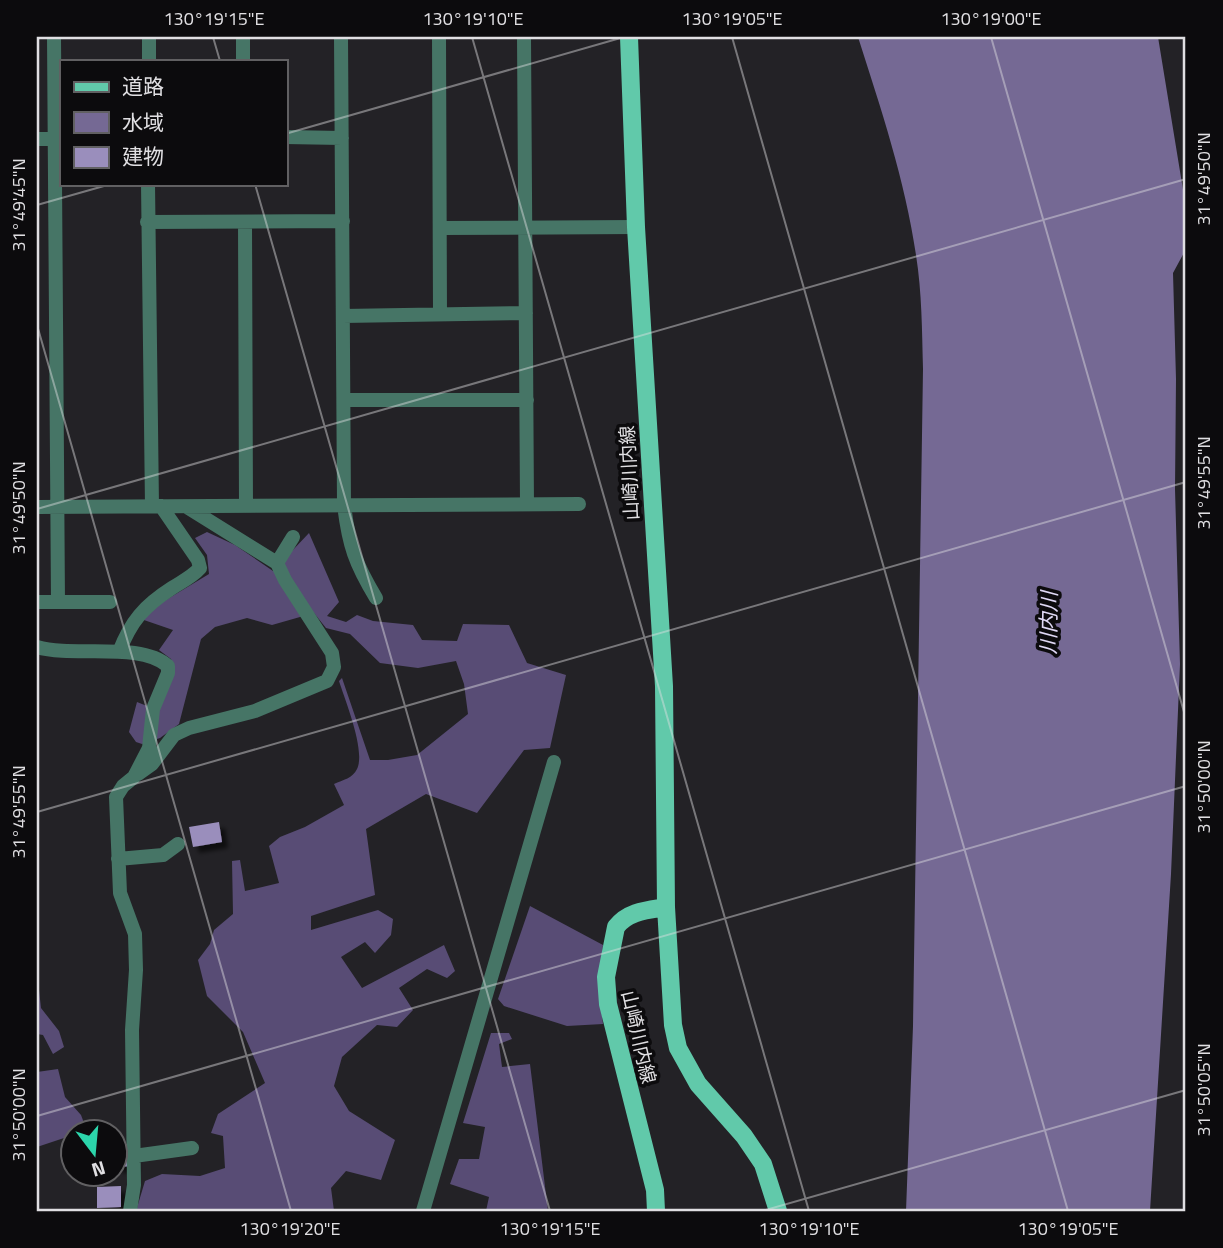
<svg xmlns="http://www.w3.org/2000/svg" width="1223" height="1248" viewBox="0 0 1223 1248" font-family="'Titillium Web','Noto Sans JP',sans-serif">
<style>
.forest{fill:#584c75}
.water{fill:#756994}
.building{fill:#9a8ebc;filter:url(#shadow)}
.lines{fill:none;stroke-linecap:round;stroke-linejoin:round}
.minor{stroke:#467566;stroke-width:14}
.major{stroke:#61c9aa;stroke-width:18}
.ticks{fill:none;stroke:#e0dfe2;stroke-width:2;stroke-opacity:0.45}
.labels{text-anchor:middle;stroke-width:7;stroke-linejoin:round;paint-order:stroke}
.street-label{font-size:19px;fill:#e0dfe2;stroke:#0c0b0d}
.water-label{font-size:21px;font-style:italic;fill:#e0d9f5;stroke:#0c0b0d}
.neatline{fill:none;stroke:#e0dfe2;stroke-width:2.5}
.ticks-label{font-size:18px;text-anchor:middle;fill:#e0dfe2}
</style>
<defs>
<filter id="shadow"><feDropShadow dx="6" dy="6" stdDeviation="2" flood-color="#0009"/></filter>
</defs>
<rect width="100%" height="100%" fill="#232226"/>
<!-- forest -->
<path class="forest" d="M207,532L235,545L273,571L309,533L339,602L327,616L346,622L357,615L373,621L413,625L422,640L457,641L463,624L509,625L527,663L566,675L550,748L524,750L477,813L426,794L366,829L375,895L311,916V930L378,910L393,919L391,935L375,953L365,942L341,957L362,988L444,945L455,971L447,978L427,969L399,988L413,1010L397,1027L377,1025L342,1057L334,1086L349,1111L395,1140L381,1180L346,1171L331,1188L334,1211H136L145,1181L162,1174L200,1176L225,1168L223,1136L211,1133L218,1114L265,1083L243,1032L207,996L198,960L210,944L214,930L233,914L232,861L240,860L245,891L279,883L269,846L280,837L305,827L344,805L334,784C343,780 353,778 357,769C366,751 345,700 339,681L342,678L370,760H388L417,755L468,714L464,684L456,661L418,668L380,663L350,634L326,628L314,613L272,625L247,618L215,627L201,639L179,724L160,738L142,744L136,742L129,732L137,702L157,710L175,671L171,659L159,650L173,630L141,619L151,609L209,574L207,555L195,538Z
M530,906L603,945L599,990L603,1024L567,1026L504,1006L498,999Z
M37,972L41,1008L59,1031L64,1047L53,1054L43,1035L37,1034Z
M491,1033H509L512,1039L499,1044L502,1067L530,1064L548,1211H486L489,1197L450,1184L459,1159H479L485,1127L463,1123Z
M58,1069L65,1097L81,1115L87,1131L74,1132L73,1135L37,1147V1072Z"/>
<!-- water -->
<path class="water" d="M858,37H1158L1186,208V249L1173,273L1176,379L1175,489L1180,664L1171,874L1150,1211H906L913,1026L923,369C922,331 922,293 916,255C905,180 881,109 858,37Z"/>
<!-- building -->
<path class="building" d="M219,822L222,842L193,847L189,827Z
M132,1144L133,1166L116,1167V1145Z
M121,1186V1207L97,1208V1187Z"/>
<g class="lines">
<!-- minor -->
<path class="minor" d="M54,37L58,602
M149,37V61
M341,37L344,505C349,546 355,563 376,598
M439,37L440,314
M524,37L527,504
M243,61V37
M285,137L342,138
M37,139H61
M148,184L152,506
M147,222L343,221
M245,222L246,506
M440,228L636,227
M343,316L526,313
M344,400H527
M37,507L579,504
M187,507L277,563
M37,602H110
M37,647C74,658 140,641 168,666V673L153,709L149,748L134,777L123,786L116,797L120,893L135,934L136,970L132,1030L134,1185L130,1211
M119,652C131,621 144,606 172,588C181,582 192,577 200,568L198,560L161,506
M138,774L152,764L174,735L189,728L255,711L327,681L334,667L332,653L285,580L277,563L293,537
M118,859L163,855L178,844
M134,1156L192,1148
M423,1211L554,762"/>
<!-- major -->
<path class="major" d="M629,37L636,227L664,686L666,907L673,1025L678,1048L698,1084L744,1136L763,1164L778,1211
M656,1211L655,1190L608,1004L606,977L616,927C628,911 648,910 666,907"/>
</g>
<!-- ticks -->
<path class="ticks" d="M213,37L220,61M472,37L809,1211M732,37L1068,1211M991,37L1186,719M285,134L624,37M255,184L550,1211M37,205L111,184M37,325L291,1211M37,509L1186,179M37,812L1186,482M37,1116L1186,786M762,1211L1186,1090"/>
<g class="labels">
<!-- street labels -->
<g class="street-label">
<text transform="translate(629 473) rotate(-93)" y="7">山崎川内線</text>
<text transform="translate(639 1037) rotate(77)" y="7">山崎川内線</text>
</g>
<!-- water labels -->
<g class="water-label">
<text transform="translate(1049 623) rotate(-89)" y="7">川内川</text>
</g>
</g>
<!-- border -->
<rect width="1223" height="1248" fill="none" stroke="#0c0b0d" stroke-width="77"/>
<!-- legend -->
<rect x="60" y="60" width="228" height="126" fill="#0c0b0d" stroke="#616062" stroke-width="2"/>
<rect x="74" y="82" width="35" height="10" fill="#61c9aa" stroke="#616062" stroke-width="2"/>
<text x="122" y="94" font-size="21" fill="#e0dfe2">道路</text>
<rect x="74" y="112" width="35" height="21" fill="#756994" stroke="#616062" stroke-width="2"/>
<text x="122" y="130" font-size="21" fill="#e0dfe2">水域</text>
<rect x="74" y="147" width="35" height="21" fill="#9a8ebc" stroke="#616062" stroke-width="2"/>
<text x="122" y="164" font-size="21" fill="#e0dfe2">建物</text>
<!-- north arrow -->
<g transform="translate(94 1153) rotate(164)"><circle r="33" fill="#0c0b0d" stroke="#616062" stroke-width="2"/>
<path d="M0-5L12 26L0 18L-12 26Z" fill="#2cd5ab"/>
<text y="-10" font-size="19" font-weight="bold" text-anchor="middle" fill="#e0dfe2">N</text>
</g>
<rect x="38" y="38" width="1146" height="1172" class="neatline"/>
<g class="ticks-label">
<text x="214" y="25">130°19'15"E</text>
<text x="473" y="25">130°19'10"E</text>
<text x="732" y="25">130°19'05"E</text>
<text x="991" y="25">130°19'00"E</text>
<text transform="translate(1204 179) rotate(-90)" y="6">31°49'50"N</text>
<text transform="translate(19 205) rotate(-90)" y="6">31°49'45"N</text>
<text transform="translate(1204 483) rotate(-90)" y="6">31°49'55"N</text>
<text transform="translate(19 508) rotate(-90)" y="6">31°49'50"N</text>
<text transform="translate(1204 787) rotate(-90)" y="6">31°50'00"N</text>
<text transform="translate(19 812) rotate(-90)" y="6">31°49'55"N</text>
<text transform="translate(1204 1090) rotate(-90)" y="6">31°50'05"N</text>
<text transform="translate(19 1115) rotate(-90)" y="6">31°50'00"N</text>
<text x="290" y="1235">130°19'20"E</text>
<text x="550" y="1235">130°19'15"E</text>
<text x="809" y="1235">130°19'10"E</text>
<text x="1068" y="1235">130°19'05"E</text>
</g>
</svg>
